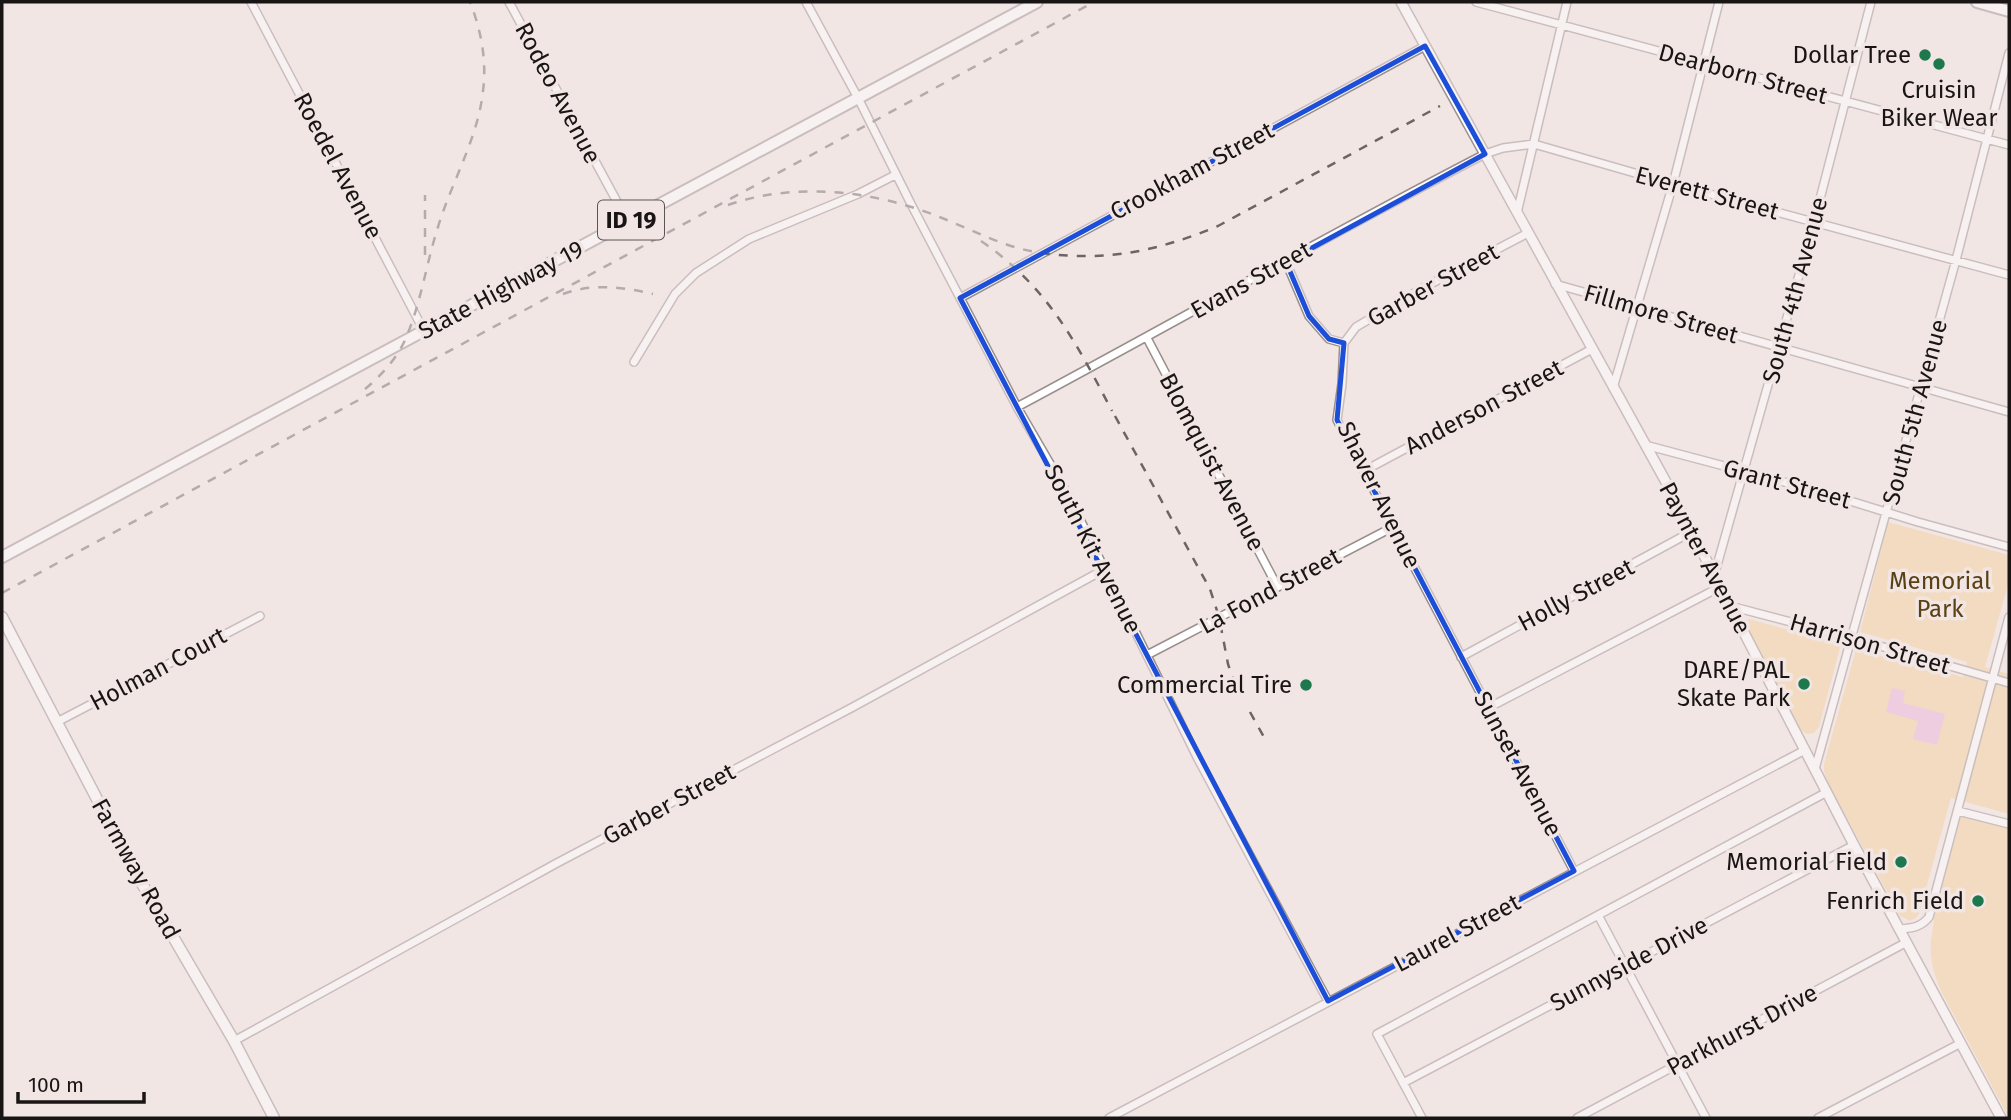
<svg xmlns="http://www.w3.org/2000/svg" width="2011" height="1120" viewBox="0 0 2011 1120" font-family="'Fira Sans',sans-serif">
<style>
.green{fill:#f1ce96}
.water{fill:#e8afda}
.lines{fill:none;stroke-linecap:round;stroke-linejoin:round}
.minor-casing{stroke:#998f8d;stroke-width:10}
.tertiary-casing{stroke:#998f8d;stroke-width:12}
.secondary-casing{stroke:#998f8d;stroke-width:13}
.primary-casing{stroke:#998f8d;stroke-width:14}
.minor{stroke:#fff;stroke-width:7}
.tertiary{stroke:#fff;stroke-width:9}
.secondary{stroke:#fff;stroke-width:10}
.primary{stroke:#fff;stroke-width:10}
.rail{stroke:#6c6564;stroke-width:2.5;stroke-dasharray:9 9;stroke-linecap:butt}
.marked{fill:none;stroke:#1d4ed8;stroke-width:5;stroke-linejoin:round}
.poi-dot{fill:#1e784d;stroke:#f2e6e5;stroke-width:2.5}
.labels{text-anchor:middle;stroke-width:7;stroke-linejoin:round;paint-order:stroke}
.shield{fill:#f2e6e5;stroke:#5a5453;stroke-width:2}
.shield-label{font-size:23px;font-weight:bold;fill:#191514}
.poi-label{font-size:24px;fill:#191514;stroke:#f2e6e5;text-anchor:end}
.street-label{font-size:24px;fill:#191514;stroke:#f2e6e5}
.park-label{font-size:24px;fill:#5a4113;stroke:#f2e6e5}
</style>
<rect width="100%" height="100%" fill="#f2e6e5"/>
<!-- green -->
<path class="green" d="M1888,522L2009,555V581L1985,667L2009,674V814L1951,798L1919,914L1916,918L1910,921L1900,916L1829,785L1824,771V764L1856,649L1963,677L1967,662L1860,632Z
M1749,619L1841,644L1819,727L1814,733L1806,734L1800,729L1745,625V621Z
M1961,816L2009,829V1118L1941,991C1934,975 1929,958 1931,940C1932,932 1934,925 1934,917Z"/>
<!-- water -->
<path class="water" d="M1892,688L1905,691L1903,703L1945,714L1937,745L1913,739L1918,721L1886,712Z"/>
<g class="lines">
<defs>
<path id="minor" d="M251,2L424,331
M509,2L628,222
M806,2L858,98L912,206L1017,407L1067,493L1198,759L1328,1001
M1476,2L2009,145
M1517,213L1567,2
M1286,262L1309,316L1329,339L1344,343
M1555,284L2009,412
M960,298L1425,46
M1147,338L1277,586
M1344,343L1342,384L1337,420L1574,871
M1344,343L1356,327L1421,289L1528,233
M634,362L675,294L696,273L749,239L858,194L895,175
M1613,388L1673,184L1719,2
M1017,407C1174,323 1328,235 1485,154L1503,148L1534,144L1673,184L2009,275
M1645,445L1818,491L1918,522L2009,547
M1375,465L1592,349
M1714,576L1814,222L1871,2
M1730,606L1852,638L2009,683
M1147,655L1393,527
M1461,657L1691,532
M1488,708L1720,587
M57,722L260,616
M1815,769L1956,260L2009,53
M1958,811L2009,824
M1598,915L1706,1118
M1900,929C1913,928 1921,927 1929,917L2009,617
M234,1041L557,863L853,707L1105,569
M1403,1083L1854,845
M1109,1118L1805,750
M1422,1118L1377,1034L1827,792
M1577,1118L1907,942
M1818,1118L1961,1043"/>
<path id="tertiary" d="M1401,2L1666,482L1854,845L2001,1118"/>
<path id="secondary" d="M2,617L134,870L234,1041L274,1118"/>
<path id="primary" d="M1977,2L2009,11
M2,557L1037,2"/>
</defs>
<!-- minor casing -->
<use href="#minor" class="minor-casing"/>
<!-- tertiary casing -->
<use href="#tertiary" class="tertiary-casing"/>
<!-- secondary casing -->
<use href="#secondary" class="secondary-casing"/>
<!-- primary casing -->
<use href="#primary" class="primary-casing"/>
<!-- minor -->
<use href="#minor" class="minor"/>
<!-- tertiary -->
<use href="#tertiary" class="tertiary"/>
<!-- secondary -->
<use href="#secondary" class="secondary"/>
<!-- primary -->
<use href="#primary" class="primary"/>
<!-- rail -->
<path class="rail" d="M728,205C797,181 876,191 942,218C975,231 1005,248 1042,253C1107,262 1158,251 1218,226L1440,106
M981,241C1047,286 1076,342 1112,411
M425,255V195
M563,294C592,283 623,287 653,294
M365,389C381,376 397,358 405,340C421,304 426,264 438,227C452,181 478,138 483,91C487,60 481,30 470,2
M1115,416L1210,589L1219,617L1228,664L1234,682
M2,593L1094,2
M1250,712L1265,739"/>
</g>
<!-- marked area -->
<path d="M0 0H2011V1120H0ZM1425,46L1485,154L1286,262L1309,316L1329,339L1344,343L1337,420L1574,871L1328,1001L960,298Z" fill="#f2e6e5" fill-opacity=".55" fill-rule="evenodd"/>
<path class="marked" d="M1425,46L1485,154L1286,262L1309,316L1329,339L1344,343L1337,420L1574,871L1328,1001L960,298Z"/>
<!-- markers -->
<g class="poi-dot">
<circle cx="1925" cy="55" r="7"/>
<circle cx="1939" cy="64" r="7"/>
<circle cx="1804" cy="684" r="7"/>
<circle cx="1306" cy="685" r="7"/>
<circle cx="1901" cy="862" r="7"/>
<circle cx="1978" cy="901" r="7"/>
</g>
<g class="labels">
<!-- shield labels -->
<rect class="shield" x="598" y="200.5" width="66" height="39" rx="5"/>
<g class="shield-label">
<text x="631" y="228">ID 19</text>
</g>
<!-- poi labels -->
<g class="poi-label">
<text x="1911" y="63">Dollar Tree</text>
<text x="1939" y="98" text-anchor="middle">Cruisin<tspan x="1939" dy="28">Biker Wear</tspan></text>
<text x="1790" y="678">DARE/PAL<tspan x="1790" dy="28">Skate Park</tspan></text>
<text x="1292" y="693">Commercial Tire</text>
<text x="1887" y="870">Memorial Field</text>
<text x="1964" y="909">Fenrich Field</text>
</g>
<!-- street labels -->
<g class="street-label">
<text transform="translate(1743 74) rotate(15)" y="8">Dearborn Street</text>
<text transform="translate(558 93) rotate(62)" y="8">Rodeo Avenue</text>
<text transform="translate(338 166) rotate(62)" y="8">Roedel Avenue</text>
<text transform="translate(1192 171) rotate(-28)" y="8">Crookham Street</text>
<text transform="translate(1707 193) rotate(15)" y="8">Everett Street</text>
<text transform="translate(1251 280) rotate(-29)" y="8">Evans Street</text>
<text transform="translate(1433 285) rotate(-29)" y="8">Garber Street</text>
<text transform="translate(501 290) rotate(-28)" y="8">State Highway 19</text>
<text transform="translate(1795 290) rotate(-75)" y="8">South 4th Avenue</text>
<text transform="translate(1661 314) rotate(16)" y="8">Fillmore Street</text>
<text transform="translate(1484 407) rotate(-28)" y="8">Anderson Street</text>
<text transform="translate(1915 412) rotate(-75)" y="8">South 5th Avenue</text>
<text transform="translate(1212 462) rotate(62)" y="8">Blomquist Avenue</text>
<text transform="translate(1787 484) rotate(15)" y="8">Grant Street</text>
<text transform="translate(1379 495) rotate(64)" y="8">Shaver Avenue</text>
<text transform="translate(1093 549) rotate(63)" y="8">South Kit Avenue</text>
<text transform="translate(1705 558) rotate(62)" y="8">Paynter Avenue</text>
<text transform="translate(1270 591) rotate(-28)" y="8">La Fond Street</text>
<text transform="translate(1576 595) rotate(-28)" y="8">Holly Street</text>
<text transform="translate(1870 644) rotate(16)" y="8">Harrison Street</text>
<text transform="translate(158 669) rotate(-28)" y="8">Holman Court</text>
<text transform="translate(1518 764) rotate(62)" y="8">Sunset Avenue</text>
<text transform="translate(669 804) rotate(-28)" y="8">Garber Street</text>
<text transform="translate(136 869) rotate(61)" y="8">Farmway Road</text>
<text transform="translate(1457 933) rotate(-28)" y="8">Laurel Street</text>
<text transform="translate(1629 964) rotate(-28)" y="8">Sunnyside Drive</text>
<text transform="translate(1742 1030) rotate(-28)" y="8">Parkhurst Drive</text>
</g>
<!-- park labels -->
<g class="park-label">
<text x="1940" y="589">Memorial<tspan x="1940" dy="28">Park</tspan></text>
</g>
</g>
<!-- border -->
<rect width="2011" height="1120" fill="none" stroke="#191514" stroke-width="7"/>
<!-- scale -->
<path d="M18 1092v10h126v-10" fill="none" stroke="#191514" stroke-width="3.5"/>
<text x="28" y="1092" font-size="21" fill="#191514" stroke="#f2e6e5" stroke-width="5" paint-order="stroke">100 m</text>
</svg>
